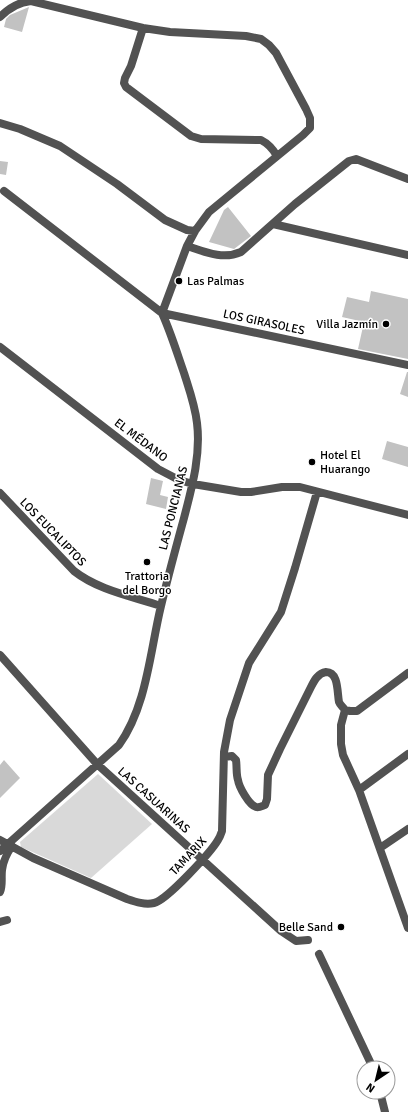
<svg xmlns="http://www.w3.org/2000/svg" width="408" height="1112" viewBox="0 0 408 1112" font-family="Signika,sans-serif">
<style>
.green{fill:#d9d9d9}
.building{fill:#c2c2c2}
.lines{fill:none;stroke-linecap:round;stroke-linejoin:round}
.minor{stroke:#525252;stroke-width:8}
.poi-dot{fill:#000;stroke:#fff;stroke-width:1.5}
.labels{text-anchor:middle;stroke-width:3;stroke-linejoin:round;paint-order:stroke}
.poi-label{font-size:12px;fill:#000;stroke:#fff;text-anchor:start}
.street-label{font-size:12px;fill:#000;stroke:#fff}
</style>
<rect width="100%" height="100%" fill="#fff"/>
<!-- green -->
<path class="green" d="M98,774L152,824L91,878L21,847L20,842Z"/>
<!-- building -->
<path class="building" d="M29,7L22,32L4,27L6,19L10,15Z
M0,161L8,162L6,175L0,174Z
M228,207L251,236L234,249L209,242L224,210Z
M371,291L408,299V359L358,349L364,322L342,317L347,297L369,302Z
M407,372H408V397L400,394Z
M387,441L408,447V467L382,459Z
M151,478L163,481L160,495L168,497L166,509L146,504Z
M4,760L20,778L0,798V765Z"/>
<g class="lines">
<!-- minor -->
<path class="minor" d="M0,17C9,8 19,2 31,1L143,28L170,32L246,36L261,39L269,45L276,53L306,109L310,118V128L303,135L209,212L195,231L187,246L162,313L408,365
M143,28L131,66L125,78L124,83L126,87L191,136L201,139L261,140C269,144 273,149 277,156
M0,123L20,129L60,146L117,184L165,220L187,230L195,231
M273,224L408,255
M187,246C205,252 223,260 241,252L295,204L349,161L356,159L408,179
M0,347L158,469L179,480L193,484L241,492H251L282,487H300L408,515
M0,493L74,571C98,590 131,596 161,606
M0,655L97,764L281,931L296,941L308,940
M345,710L350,711H357L408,673
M224,757L232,756L236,760C237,767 236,774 238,780C239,787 249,805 256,807C259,808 262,806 265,805L267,799L268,775L280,749L311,687C314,681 318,673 326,672C339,672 337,693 339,702C340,705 343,707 345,710L341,725V744L343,755L359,790L408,928
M359,790L408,754
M0,840L33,858L127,899C136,902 145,905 154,903C167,900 211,852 218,840C220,837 221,834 222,831L224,752L230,720L249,663L281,612L295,568L317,492
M380,848L408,829
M0,851L119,745C147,706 150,651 161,606C168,577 176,547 184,518C192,487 201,455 197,423C195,405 189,389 184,373C177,353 171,333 162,313L4,191
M0,892C3,885 1,878 2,870C3,862 7,853 12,846
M0,922L7,920
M319,954L373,1068
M380,1092L385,1112"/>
</g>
<!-- markers -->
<g class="poi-dot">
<circle cx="179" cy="281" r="4"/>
<circle cx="386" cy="324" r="4"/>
<circle cx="312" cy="462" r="4"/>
<circle cx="147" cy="562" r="4"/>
<circle cx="341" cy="927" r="4"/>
</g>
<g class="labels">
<!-- poi labels -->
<g class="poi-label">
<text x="187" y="285">Las Palmas</text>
<text x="378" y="328" text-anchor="end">Villa Jazmín</text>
<text x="320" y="459">Hotel El<tspan x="320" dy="14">Huarango</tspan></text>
<text x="147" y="580" text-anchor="middle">Trattoria<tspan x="147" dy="14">del Borgo</tspan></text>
<text x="333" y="931" text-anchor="end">Belle Sand</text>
</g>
<!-- street labels -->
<g class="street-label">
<text transform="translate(264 322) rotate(12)" y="4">LOS GIRASOLES</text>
<text transform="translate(141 440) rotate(37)" y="4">EL MÉDANO</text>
<text transform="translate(173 508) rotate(-76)" y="4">LAS PONCIANAS</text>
<text transform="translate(53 532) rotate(46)" y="4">LOS EUCALIPTOS</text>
<text transform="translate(154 800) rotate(42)" y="4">LAS CASUARINAS</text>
<text transform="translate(188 856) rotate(-47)" y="4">TAMARIX</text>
</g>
</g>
<!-- north arrow -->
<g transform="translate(376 1080) rotate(215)"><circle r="19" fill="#ffffff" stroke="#999999"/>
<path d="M0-3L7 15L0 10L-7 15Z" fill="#000000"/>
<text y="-6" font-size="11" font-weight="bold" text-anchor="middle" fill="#000000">N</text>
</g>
</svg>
